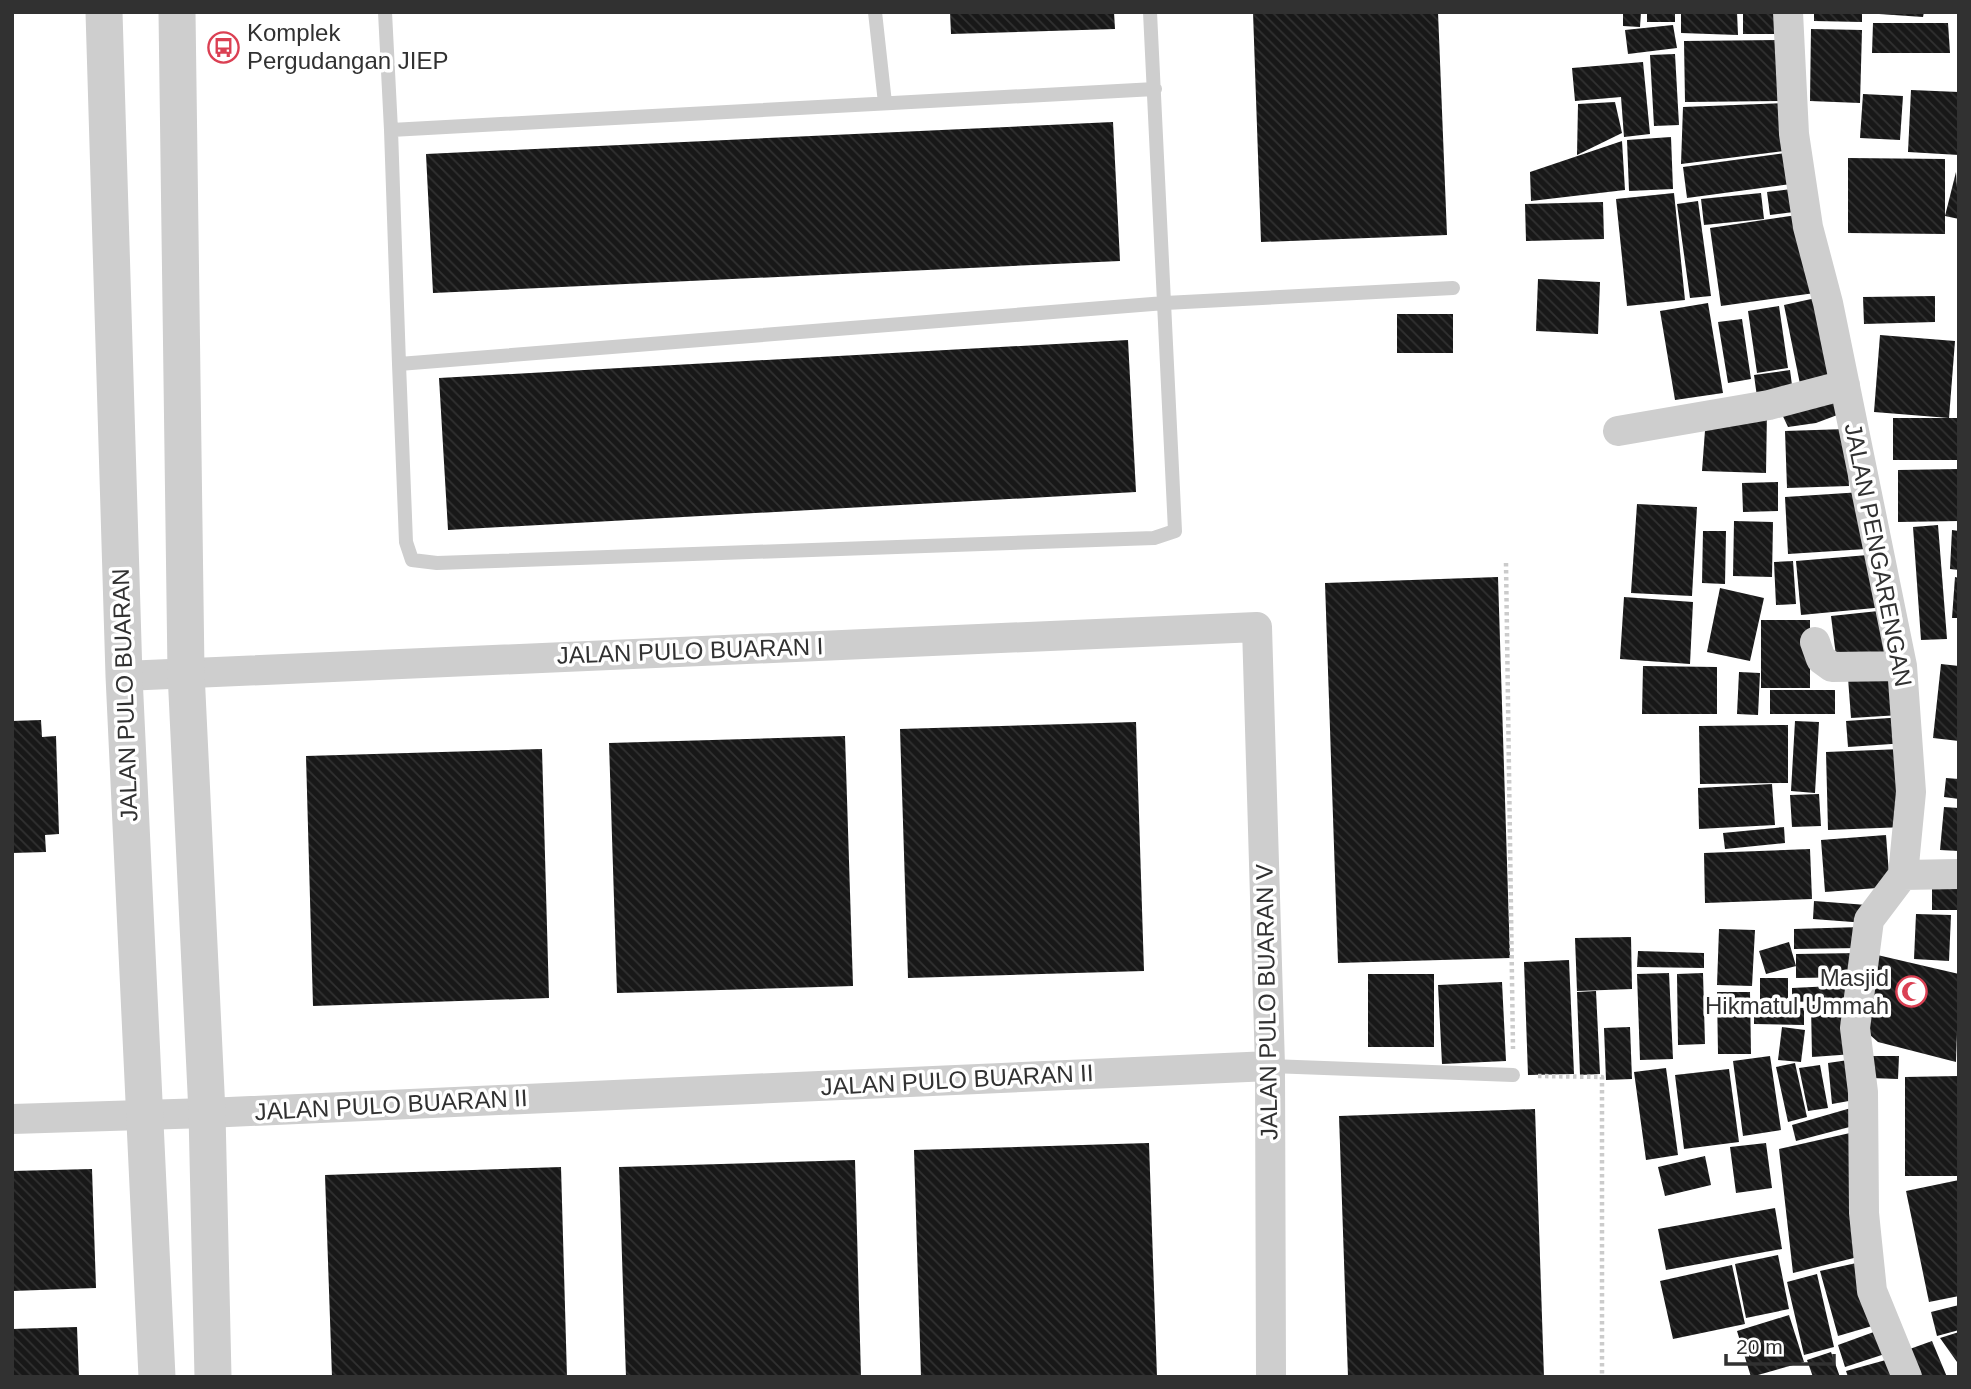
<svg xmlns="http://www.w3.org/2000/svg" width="1971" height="1389" viewBox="0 0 1971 1389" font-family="Arial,sans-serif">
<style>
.building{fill:url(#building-back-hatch)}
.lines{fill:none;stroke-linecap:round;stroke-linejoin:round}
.path{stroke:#cbcbcb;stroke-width:4.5;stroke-dasharray:3.5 3.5;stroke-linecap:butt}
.service{stroke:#cecece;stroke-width:14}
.minor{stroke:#cecece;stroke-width:30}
.tertiary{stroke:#cecece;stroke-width:37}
.labels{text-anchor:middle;stroke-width:7;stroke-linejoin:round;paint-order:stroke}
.poi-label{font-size:24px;fill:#313131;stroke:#fff;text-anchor:start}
.street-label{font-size:24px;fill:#313131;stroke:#fff}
</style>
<defs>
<pattern id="building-back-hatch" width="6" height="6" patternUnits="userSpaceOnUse" patternTransform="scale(1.75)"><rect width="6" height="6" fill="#181818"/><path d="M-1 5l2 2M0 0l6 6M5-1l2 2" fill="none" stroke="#313131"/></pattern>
</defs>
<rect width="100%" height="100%" fill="#fff"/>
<!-- building -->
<path class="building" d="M950,12H1114L1115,29L951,34Z
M1253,12H1438L1447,235L1261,242Z
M1623,12H1641L1640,27L1623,26Z
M1647,12H1675V22H1647Z
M1681,12H1737L1738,35L1681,33Z
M1743,12H1777L1778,34H1743Z
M1814,12H1862V22L1814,21Z
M1879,12H1924L1923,17L1879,14Z
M1873,23H1948L1950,53H1872Z
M1673,25L1677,48L1628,54L1625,30Z
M1811,29L1862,30L1860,103L1810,101Z
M1788,40V101L1685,102L1684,41Z
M1675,54L1679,125L1654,126L1650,55Z
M1643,62L1650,134L1624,137L1621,97L1575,101L1572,68Z
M1911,90L1959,92V155L1908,152Z
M1863,94L1903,96L1900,140L1860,138Z
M1615,102L1622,133L1577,155L1578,104Z
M1790,103L1792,150L1681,164L1683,107Z
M1113,122L1120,261L433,293L426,154Z
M1671,137L1673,189L1629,191L1627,140Z
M1622,141L1625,190L1531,201L1530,172Z
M1793,152L1798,183L1687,198L1683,167Z
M1848,158L1945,159V216L1956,172L1959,219L1945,216V234L1848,233Z
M1799,188L1802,211L1770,215L1767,192Z
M1674,193L1685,300L1627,306L1616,199Z
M1761,193L1764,219L1704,225L1701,199Z
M1698,201L1711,296L1690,298L1677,204Z
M1603,202L1604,239L1526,241L1525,204Z
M1804,214L1815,293L1721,306L1710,228Z
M1538,279L1600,282L1598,334L1536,331Z
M1825,296L1841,380L1801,389L1784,305Z
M1935,296V322L1864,324L1863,297Z
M1708,303L1723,393L1675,400L1660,311Z
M1779,306L1788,368L1757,373L1748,311Z
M1397,314H1453V353H1397Z
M1742,319L1751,379L1728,383L1718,322Z
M1880,335L1955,341L1949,418L1874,412Z
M1128,340L1136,492L448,530L439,378Z
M1790,370L1793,393L1757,397L1754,375Z
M1839,388L1848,411L1816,423L1788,427L1779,408Z
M1767,411L1766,473L1702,471L1706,417Z
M1893,418H1959V460H1893Z
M1846,429L1849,486L1787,488L1785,431Z
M1959,469V521L1898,522V470Z
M1778,482V511L1743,512L1742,483Z
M1862,492L1866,549L1788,554L1785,497Z
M1637,504L1697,507L1692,596L1631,593Z
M1734,521L1773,522L1772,577L1733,576Z
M1938,525L1947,639L1921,640L1913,527Z
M1952,530L1959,531V570L1950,569Z
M1703,531H1726L1725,584L1702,583Z
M1880,554L1885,607L1801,615L1796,561Z
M1793,561L1796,604L1776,605L1774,562Z
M1498,577L1510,958L1338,963L1325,583Z
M1955,577L1959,578V618H1952Z
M1720,588L1764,598L1750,661L1707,652Z
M1624,597L1693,602L1690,664L1620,659Z
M1888,610L1893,659L1837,664L1831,616Z
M1761,620H1810V688H1761Z
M1941,664L1959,666V741L1933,738Z
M1643,666L1717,667V714H1642Z
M1739,672L1760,673L1758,715L1737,714Z
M1898,675L1900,715L1851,718L1848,678Z
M1770,690H1835V714H1770Z
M1904,717L1906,743L1848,747L1846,721Z
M41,720L42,737L56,736L59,834L45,835L46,852L12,853V721Z
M1795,721L1819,722L1815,793L1791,791Z
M1136,722L1144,971L908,978L900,729Z
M1788,725V783L1700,784L1699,726Z
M845,736L853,986L617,993L609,743Z
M542,749L549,998L313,1006L306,756Z
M1902,749L1905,827L1828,830L1826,752Z
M1946,778L1959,779V799L1944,797Z
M1772,784L1775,825L1699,829L1698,788Z
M1819,794L1821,826L1792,827L1790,795Z
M1944,807L1959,808V851L1940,850Z
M1784,827L1785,843L1725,849L1723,833Z
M1886,835L1890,887L1825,892L1821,840Z
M1810,849L1812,899L1705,903L1704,853Z
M1932,885H1959V910H1932Z
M1814,901L1867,905L1866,923L1813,919Z
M1916,914L1951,915L1949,961L1914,959Z
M1860,927V948L1794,949V929Z
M1719,929L1755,930L1752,986L1717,985Z
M1631,937L1632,989L1577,991L1575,938Z
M1789,942L1796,966L1766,974L1759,951Z
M1638,951L1704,953V968L1637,967Z
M1859,953L1860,977L1796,978V954Z
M1873,954L1959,974L1956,1062L1878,1042L1870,1035L1864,1024Z
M1569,960L1574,1074L1528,1075L1524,962Z
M1669,973L1673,1059L1640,1060L1637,974Z
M1703,973L1705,1044L1678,1045L1677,974Z
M1368,974H1434V1047H1368Z
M1760,978H1788V1002L1760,1001Z
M1502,982L1506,1061L1442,1064L1438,985Z
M1853,985V1000L1792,1002V988Z
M1596,991L1600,1074L1580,1075L1577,992Z
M1717,992H1750L1751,1054H1718Z
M1851,1004L1854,1054L1812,1057L1811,1005Z
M1754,1007L1804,1008V1025L1754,1024Z
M1630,1027L1632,1079L1606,1080L1604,1028Z
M1782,1027L1805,1030L1801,1062L1778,1060Z
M1770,1056L1781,1130L1743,1136L1733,1061Z
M1872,1056H1899L1898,1079L1871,1078Z
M1855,1059L1860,1099L1832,1104L1828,1063Z
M1795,1063L1807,1117L1788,1122L1776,1067Z
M1820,1065L1828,1108L1808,1111L1799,1068Z
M1666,1068L1678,1155L1646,1160L1634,1072Z
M1729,1069L1739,1142L1684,1149L1675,1075Z
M1959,1076V1176H1905V1077Z
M1858,1106L1861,1124L1796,1141L1792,1125Z
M1535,1109L1544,1377H1348L1339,1116Z
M1850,1133L1866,1255L1793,1273L1779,1149Z
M1149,1143L1157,1377H921L914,1150Z
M1766,1143L1772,1188L1736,1193L1730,1147Z
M1705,1156L1711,1185L1665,1196L1658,1167Z
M855,1160L861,1377H626L619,1167Z
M561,1167L567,1377H332L325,1175Z
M92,1169L96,1288L12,1291V1171Z
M1959,1180V1296L1929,1302L1906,1191Z
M1775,1208L1782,1249L1666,1270L1658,1229Z
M1778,1255L1789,1309L1746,1318L1735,1264Z
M1861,1262L1879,1324L1838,1336L1820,1271Z
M1732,1265L1745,1324L1673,1339L1660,1281Z
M1817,1274L1834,1347L1804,1355L1787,1282Z
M1959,1305V1330L1937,1336L1931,1312Z
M1789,1315L1804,1362L1751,1377L1737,1331Z
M77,1327L79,1377H12V1329Z
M1882,1329L1891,1352L1845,1367L1838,1345Z
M1959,1332V1361L1957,1362L1940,1338Z
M1932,1341L1947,1377H1919L1907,1350Z
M1831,1352L1840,1377H1813L1807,1360Z
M1893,1358L1904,1377H1848L1846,1371Z"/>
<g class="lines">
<!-- path -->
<path class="path" d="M1506,563L1513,1049
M1538,1076L1602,1077V1377"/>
<!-- service -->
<path class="service" d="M385,12L391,130L1155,89
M875,12L885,103
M391,130L399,364L1165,303L1453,288
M399,364L406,542L412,560L437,563L1154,538L1175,531L1150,12
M1270,1066L1513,1075"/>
<!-- minor -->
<path class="minor" d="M1788,12L1794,134L1808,227L1828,303L1902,666L1911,792L1903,875L1869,920L1855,1028L1863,1092L1864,1213L1872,1291L1907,1377
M1618,431L1769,405L1845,385
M1815,642L1821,659L1832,667L1902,666
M124,676L1257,627L1270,1066L1271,1377
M1903,875L1959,874
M12,1119L207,1113L1270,1066"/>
<!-- tertiary -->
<path class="tertiary" d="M104,12L124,676L157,1377
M177,12L186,672L207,1113L213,1377"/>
</g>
<!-- icons -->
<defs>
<symbol id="bus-ring" viewBox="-11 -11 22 22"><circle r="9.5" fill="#fff" stroke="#db4053" stroke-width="1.5"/><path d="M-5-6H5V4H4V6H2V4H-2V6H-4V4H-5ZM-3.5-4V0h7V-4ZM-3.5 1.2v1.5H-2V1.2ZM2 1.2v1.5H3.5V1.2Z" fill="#db4053"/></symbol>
<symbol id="mosque-ring" viewBox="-11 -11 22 22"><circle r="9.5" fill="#fff" stroke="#db4053" stroke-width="1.5"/><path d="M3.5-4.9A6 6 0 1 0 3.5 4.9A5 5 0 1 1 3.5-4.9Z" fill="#db4053"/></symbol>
</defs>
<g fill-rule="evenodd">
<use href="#bus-ring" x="206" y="30" width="35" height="35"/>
<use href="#mosque-ring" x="1894" y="974" width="35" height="35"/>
</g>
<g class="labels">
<!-- poi labels -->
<g class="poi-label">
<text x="247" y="41">Komplek<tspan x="247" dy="28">Pergudangan JIEP</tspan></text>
<text x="1889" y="986" text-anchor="end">Masjid<tspan x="1889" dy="28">Hikmatul Ummah</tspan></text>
</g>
<!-- street labels -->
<g class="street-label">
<text transform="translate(1878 555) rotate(79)" y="8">JALAN PENGARENGAN</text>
<text transform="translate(690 651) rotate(-2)" y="8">JALAN PULO BUARAN I</text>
<text transform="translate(125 695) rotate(-92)" y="8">JALAN PULO BUARAN</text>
<text transform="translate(1267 1002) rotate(-91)" y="8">JALAN PULO BUARAN V</text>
<text transform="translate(957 1080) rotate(-3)" y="8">JALAN PULO BUARAN II</text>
<text transform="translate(391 1105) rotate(-3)" y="8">JALAN PULO BUARAN II</text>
</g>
</g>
<!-- border -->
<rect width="1971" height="1389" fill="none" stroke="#313131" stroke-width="28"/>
<!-- scale -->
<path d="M1726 1354v10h108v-10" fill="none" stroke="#313131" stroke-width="3.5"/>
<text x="1736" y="1354" font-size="21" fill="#313131" stroke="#ffffff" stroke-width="5" paint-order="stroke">20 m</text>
</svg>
